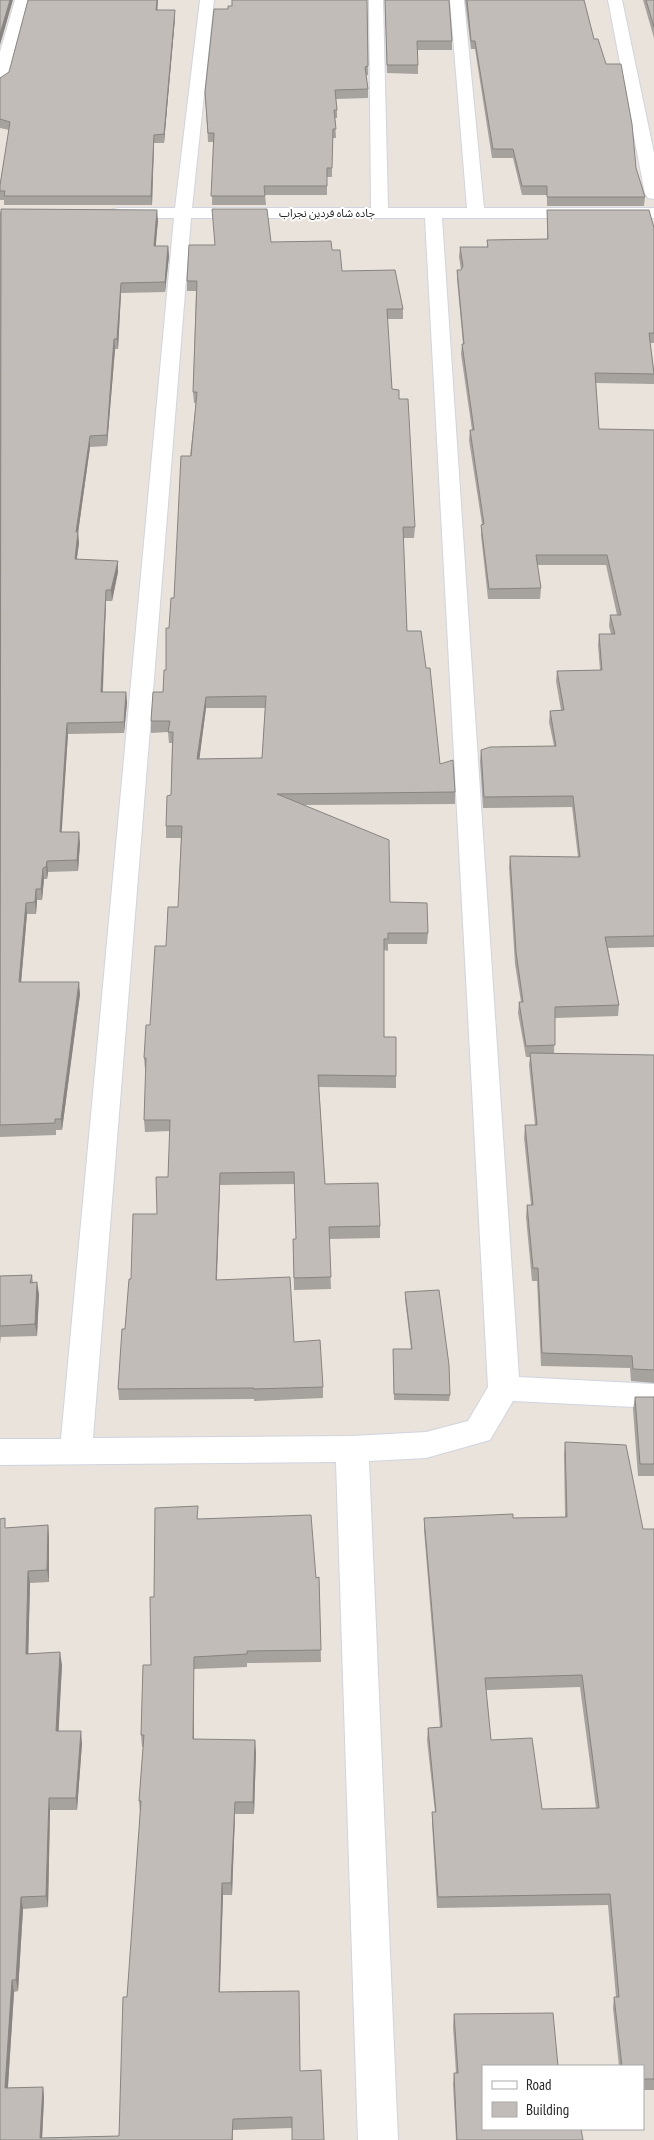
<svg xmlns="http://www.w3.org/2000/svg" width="654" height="2140" viewBox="0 0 654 2140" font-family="'PT Sans Narrow','Noto Sans Arabic',sans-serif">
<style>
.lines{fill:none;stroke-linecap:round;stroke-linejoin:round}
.minor-casing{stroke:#d0d4e0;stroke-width:2}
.minor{fill:#fff;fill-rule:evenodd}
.wall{fill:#a6a29e;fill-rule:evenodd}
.shaded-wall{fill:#878481}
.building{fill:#c1bcb8;stroke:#878481;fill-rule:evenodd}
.labels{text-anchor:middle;stroke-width:4;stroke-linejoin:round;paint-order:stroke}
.far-street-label{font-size:11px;fill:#282828;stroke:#fff}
</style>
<rect width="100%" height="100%" fill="#e9e3db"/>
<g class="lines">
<defs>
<path id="minor" d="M15,0H29L8,80L0,85V52Z
M200,0H214L192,208H371L369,0H383L388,208H467L450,0H464L484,208H654V218H442L519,1377L654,1384V1408L513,1401L490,1440L426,1458L369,1461L398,2140H358L336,1462L0,1465V1439H61L174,218H119L113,217L110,213L113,209L119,208H175ZM191,218H425L488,1387L468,1421L426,1432L352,1436L93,1438Z
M608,0H622L654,153V199L648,198L645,194Z"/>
</defs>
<!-- minor casing -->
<use href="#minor" class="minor-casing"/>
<!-- minor -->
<use href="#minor" class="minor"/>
</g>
<!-- wall -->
<path class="wall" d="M367,0L368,75H366L368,89V98L336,99L337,110V118H335L336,138H332V177H327V195H265L266,205H212L213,142H208L205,92L228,9L232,6Z
M385,0L452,41V50H418V74L387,73Z
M465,0H584L594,39L636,168L645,197L644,206H547V195H522L513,158H492L475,49H471Z
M643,0H654V38Z
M157,10L175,18L164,143H154L152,205H4V200H0V185L9,130L0,128V78Z
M547,210L654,228V343H650L654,370V384L596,383L599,429L654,430V947L608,948L619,1005L618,1016L555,1018L554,1054L654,1055V1383L631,1381L630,1368L541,1366L537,1281H532L526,1217L527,1205H531L524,1138L525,1125H535L529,1065L530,1057H526L518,1013L519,1002H521L515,964L509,867L510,856L578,857L572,807L483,808L480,761L481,750L554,746L549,722L550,711L561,710L556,681L557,671L600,670L598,645L599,634H611L609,626L610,615H617L606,565H537L541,588L540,599H488L481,535L482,524L469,440L470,430H472L461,354L462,344H463L457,279V270H461L459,257L460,247H487V240L547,239Z
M0,212L158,220L155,246H168L169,256L165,292L121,293L118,349H115L107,446L90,447L78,533L79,543L77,559L118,572L112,601H106L103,692H126L127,703L124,733L68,734L61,832L80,843L78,871L48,872L47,879H44L42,900H37L36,914H27L21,982L80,994L62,1130H56V1135L0,1137Z
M271,242L332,250L342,271L403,309V319H387L392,389L399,399L415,527L414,538H403L407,631L440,764L455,792V804L304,805L390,902L428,933L427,944H388V951L384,950V1037L396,1076V1088L319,1087L325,1184L380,1226V1238L329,1239L331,1289L294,1290L293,1239H296L295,1184L220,1185L217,1280L294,1342L323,1387V1398L254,1401V1399L119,1400L118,1389L131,1279L157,1214L168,1177L170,1131L145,1132L144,1120L146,1069H145L144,1058L166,946L178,907L181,838H166V826L171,795L172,743H169L168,732L151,733V721L163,692L166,670L169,628L174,598L196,403H194L193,392L196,291H187V281L214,245ZM206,708H265L262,758L199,759Z
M32,1275L33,1283L39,1294L37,1336L1,1337L0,1344V1276Z
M405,1292L450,1395L449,1401L394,1400L393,1349H411L405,1299Z
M635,1397H654V1476H638L633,1409Z
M565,1442L643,1529H654V2090H643V2066H619L613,2008L614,1997H616L608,1905L437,1908L432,1823V1812H435L427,1740L428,1728L440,1727L424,1530V1518H513L565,1517L564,1455ZM580,1687L596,1808L542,1809L491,1740L486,1690Z
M198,1519L316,1578L319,1577L321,1662L247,1663V1667L194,1669V1739L256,1752L254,1814H235L232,1895H223L220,1992L299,1991L292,2128L233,2130V2140H0L7,1528L48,1525L49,1538V1582L30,1583L28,1654L62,1665L58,1731L82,1743L77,1810H50L48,1907L23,1909L18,1991L14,1992L8,2088L43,2087L44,2098L42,2138L119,2136L140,1813L139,1801L143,1747H142L141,1735L151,1665L154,1597Z
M454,2014L483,2066L583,2140H456L453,2084L454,2073H456L453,2026Z"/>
<!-- shaded-wall -->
<path class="shaded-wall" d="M10,0H13L0,45V34Z
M157,0H158L157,18L156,10Z
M175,10V18L164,143V134Z
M154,135V143L152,205L151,196Z
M157,210L158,220L155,256L154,246Z
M168,246L169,256L165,292V282Z
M121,283V293L118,349L117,339Z
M114,339L115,349L107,446V435Z
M90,436V447L78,533L79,543L75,570V559L76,532Z
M118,561V572L112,601L111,590Z
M106,590V601L102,703L101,692Z
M126,692L127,703L124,733V722Z
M206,697V708L198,770L197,759Z
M67,723L68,734L61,843L60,832Z
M79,832L80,843L78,871L77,860Z
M47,861L48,872L47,879L46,867Z
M43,868L44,879L42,900L41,889Z
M36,889L37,900L36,914L35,902Z
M26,903L27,914L20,994L19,982Z
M79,982L80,994L62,1130L61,1119Z
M220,1173V1185L216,1292V1280Z
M37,1282L39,1294L37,1336L35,1324Z
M48,1525L49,1538V1582L47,1570Z
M28,1571L30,1583L28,1666L26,1654Z
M60,1652L62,1665L58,1743L56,1731Z
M194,1657V1751L193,1739Z
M81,1731L82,1743L77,1810L76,1798Z
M255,1740L256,1752L254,1814L253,1802Z
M49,1798L50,1810L48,1907L46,1896Z
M235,1802V1814L232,1895L231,1883Z
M222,1883L223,1895L219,2004V1992Z
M21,1897L23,1909L18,1991L16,1980Z
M12,1980L14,1992L7,2099L5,2088Z
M43,2087L44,2098L42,2140L40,2138Z"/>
<!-- building -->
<path class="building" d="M0,0H10L0,34Z
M28,0H157L156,10H175L164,134L154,135L151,196H4L5,191H0V185L10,122L0,119V78L9,72Z
M232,0H367L368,66L365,67L368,89L335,90L337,110H334L336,129H333L332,168H327V186H264L265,196H211L214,133H208L205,92L214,9H228V6H232Z
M385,0H449L452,41H417L418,65H387Z
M467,0H584L594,39H598L606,64H621L632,124L636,168L645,197H547V186H522L513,149H493L475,41H471Z
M646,0H654V27Z
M1,209L157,210L154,246H168L165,282L121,283L117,339H114L107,435L90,436L76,532H78L75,559L118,561L111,590H106L101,692H126L124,722L67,723L60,832H79L77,860L47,861L46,867L43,868L41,889H36L35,902L26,903L19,982H79L61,1119H55V1123L0,1125Z
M212,209H267L271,242L331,241L332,250H340L342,271L395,270L403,309H387L392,389L399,390V399H408L415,527H403L407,631H421L426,668H430L440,764L453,760L455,792L277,794L389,840L390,902L427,903L428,933H388V939H384V1037H396V1076L318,1075L325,1184L378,1183L380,1226L329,1227L331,1277L294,1278L293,1239H296L294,1172L220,1173L216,1280L290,1277L294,1342L320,1340L323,1387L254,1389V1388L118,1389L122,1329H125L129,1279H131L133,1214H157L156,1177H168L170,1120H144L146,1058H144L146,1025H150L155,946H166L168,907H178L182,826H166L167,796L171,795L173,732H168L170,721H151L153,692H163L164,670H166V628H169L171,598H174L181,456H191L197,392H193L197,281H187L189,245H215ZM266,696L262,758L197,759L206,697Z
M547,210H649L654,228V333H649L654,374L595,373L599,429L654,430V936L605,937L619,1005L555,1007V1045L526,1046L519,1002H523L516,952L510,856L580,857L573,796L484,797L481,750L490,747L556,746L550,711L564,710L557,671L602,670L599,634H615L610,615H621L607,555H536L541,588L489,589L481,525L484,524L470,430H474L462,344H464L457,270H461L463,266L460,247H488L487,240L548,239Z
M530,1053L654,1055V1370L633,1369L632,1356L542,1353L538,1268H533L527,1205H533L525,1125H537Z
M32,1275L30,1283L37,1282L35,1324L0,1326V1276Z
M439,1290L449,1365L450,1395L394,1394L393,1349H412L405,1292Z
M635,1397H654V1464H640Z
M565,1442L626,1445L643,1529H654V2079H643V2066H622L614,1997H619L610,1894L438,1897L432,1812H436L428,1728L442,1727L424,1518L513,1514V1518L567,1517ZM582,1675L599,1808L542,1809L532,1738L491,1740L485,1678Z
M198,1506L197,1519L311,1515L316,1578L319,1577L321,1650L247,1651V1654L194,1657L193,1739L255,1740L253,1802H235L231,1883H222L219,1992L299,1991L300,2071L321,2070L324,2140H292V2117L233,2119L232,2140H0V1519L5,1518V1528L48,1525L47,1570L28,1571L26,1654L60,1652L56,1731H81L76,1798H49L46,1896L21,1897L16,1980H12L5,2088L43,2087L40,2138L119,2136L123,1997H127L141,1801H139L144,1735H141L143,1665H151L150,1597H154L155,1508Z
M553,2013L558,2066H483V2129H581L583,2140H457L454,2073H458L454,2014Z"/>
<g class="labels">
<!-- far-street labels -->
<g class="far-street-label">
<text x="327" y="217">جاده شاه فردین نجراب</text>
</g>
</g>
<!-- legend -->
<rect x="482" y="2065" width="162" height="65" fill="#ffffff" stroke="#a9a9a9"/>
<rect x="492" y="2081" width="25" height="8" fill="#ffffff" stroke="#a9a9a9"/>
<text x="526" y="2090" font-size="15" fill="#282828">Road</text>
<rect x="492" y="2102" width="25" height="15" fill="#c1bcb8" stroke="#a9a9a9"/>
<text x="526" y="2115" font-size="15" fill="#282828">Building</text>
</svg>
